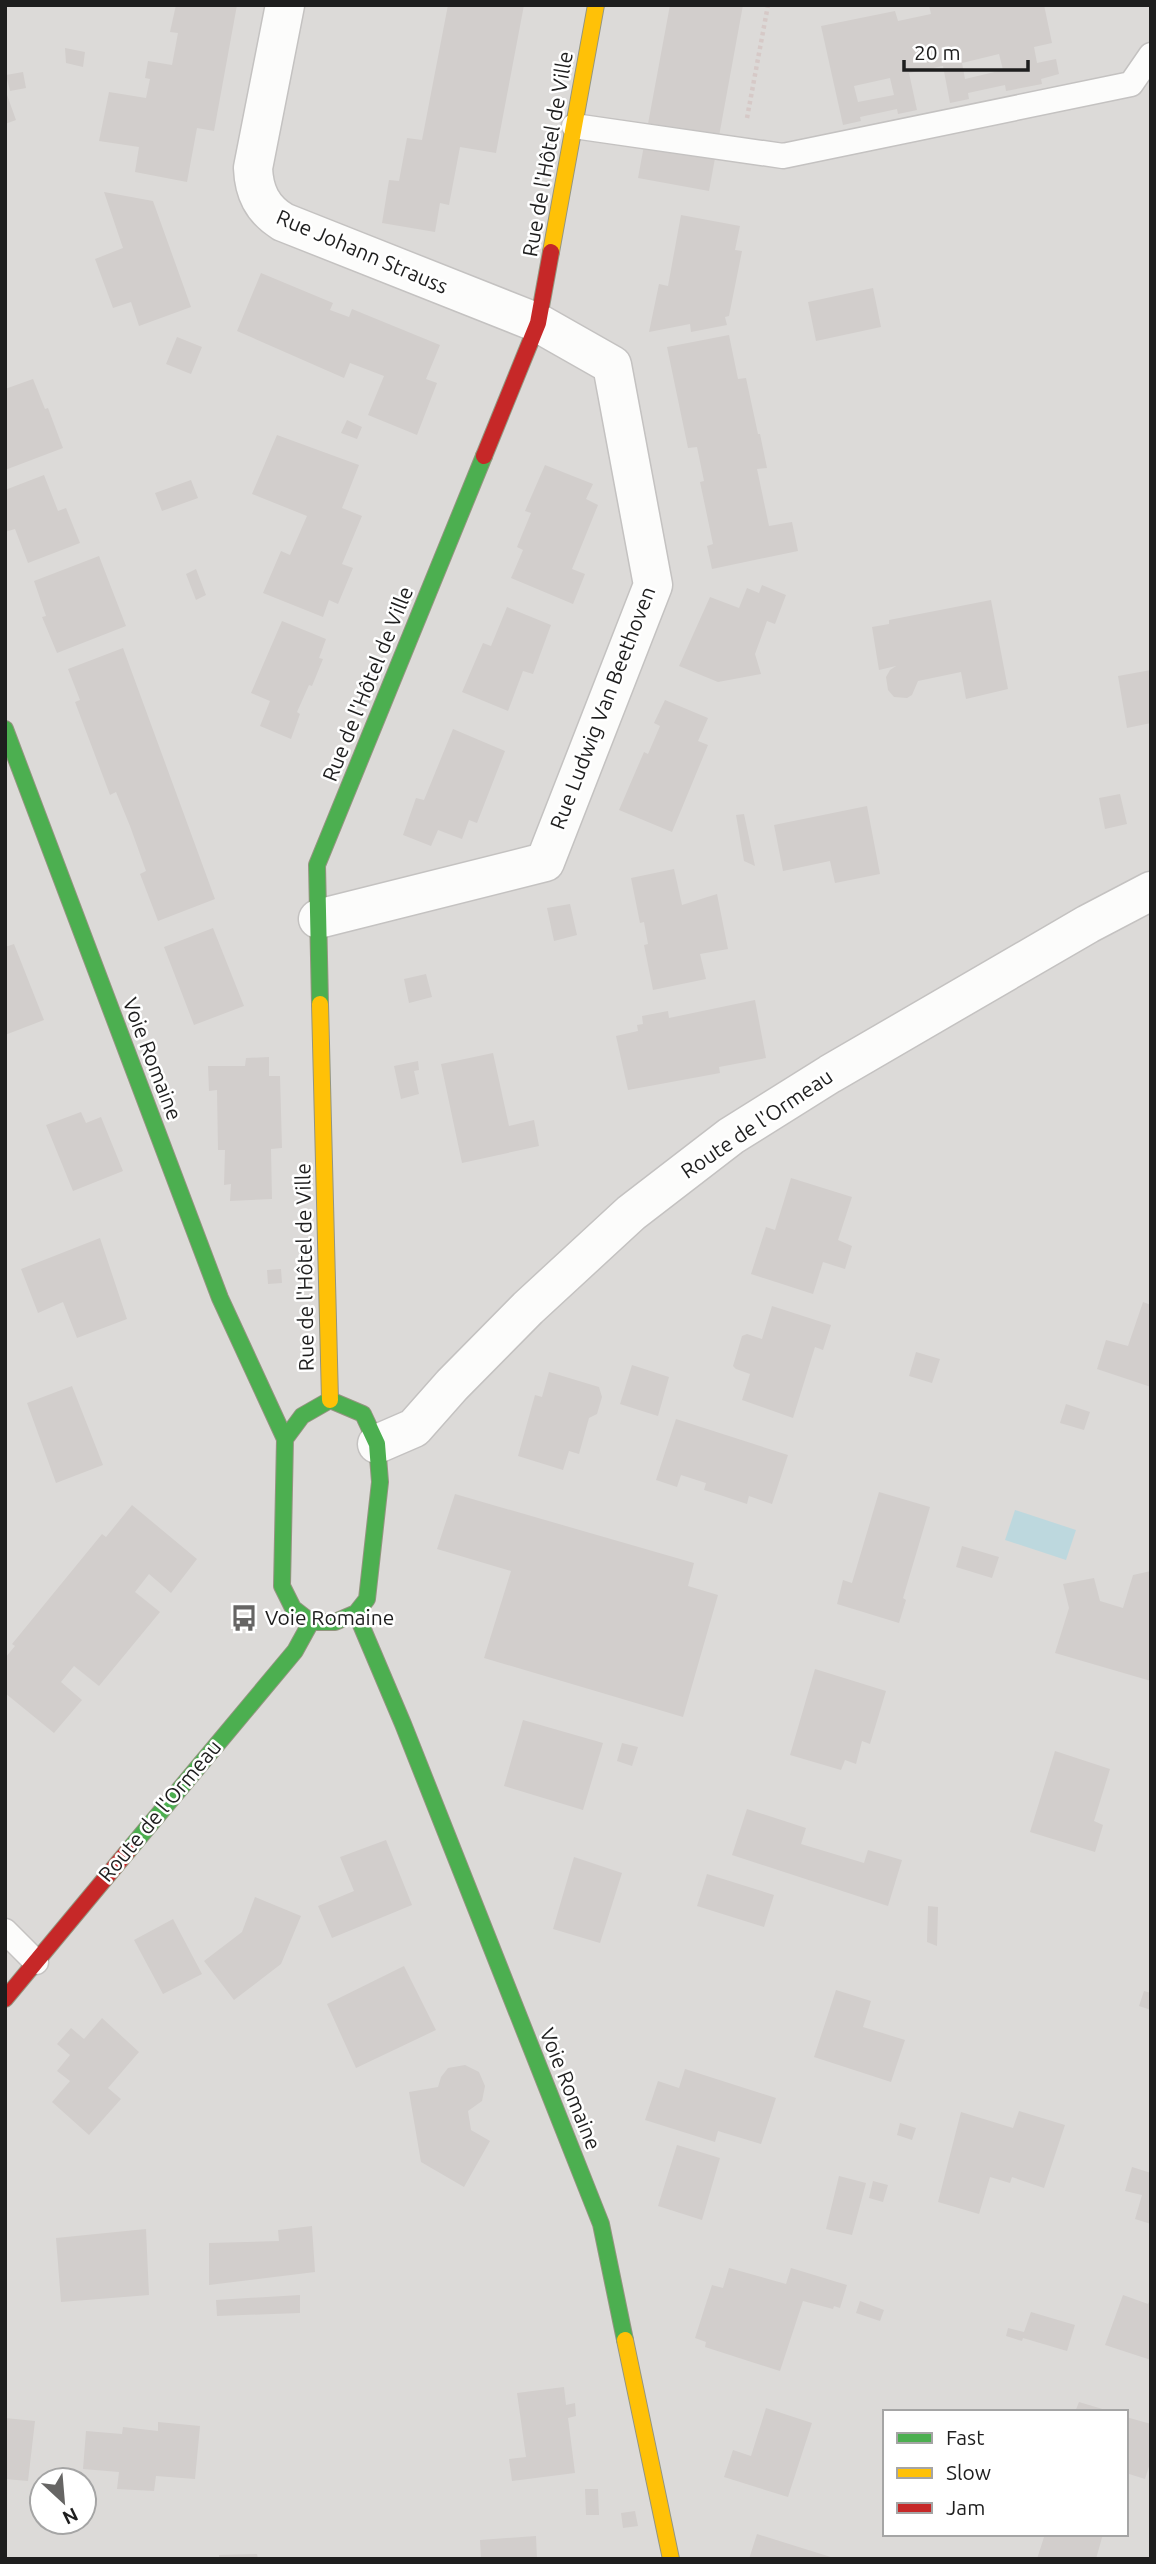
<svg xmlns="http://www.w3.org/2000/svg" width="1156" height="2564" viewBox="0 0 1156 2564" font-family="Ubuntu,sans-serif">
<style>
.residential{fill:#dcdad8;fill-rule:evenodd}
.water{fill:#bdd8de}
.building{fill:#d2cecc;fill-rule:evenodd}
.lines{fill:none;stroke-linecap:round;stroke-linejoin:round}
.lane-casing{stroke:#c4c2c1;stroke-width:27}
.street-casing{stroke:#c4c2c1;stroke-width:41}
.fast-casing{stroke:#949580;stroke-width:18}
.slow-casing{stroke:#949580;stroke-width:18}
.jam-casing{stroke:#949580;stroke-width:18}
.path{stroke:#d6c9c7;stroke-width:4.5;stroke-dasharray:3.5 3.5;stroke-linecap:butt}
.lane{stroke:#fcfcfb;stroke-width:24}
.street{stroke:#fcfcfb;stroke-width:38}
.fast{stroke:#4caf50;stroke-width:16}
.slow{stroke:#ffc107;stroke-width:16}
.jam{stroke:#c62828;stroke-width:16}
.labels{text-anchor:middle;stroke-width:5;stroke-linejoin:round;paint-order:stroke}
.street-label{font-size:21px;fill:#1e1e1e;stroke:#fff}
.poi-label{font-size:21px;fill:#1e1e1e;stroke:#fff;text-anchor:start}
</style>
<rect width="100%" height="100%" fill="#edeae7"/>
<!-- residential -->
<path class="residential" d="M5,5H1151V2559H5ZM885,2412H1126V2534H885ZM42,2480H84V2522H42Z"/>
<!-- water -->
<path class="water" d="M1015,1510L1076,1530L1066,1560L1005,1540Z"/>
<!-- building -->
<path class="building" d="M176,5H237L214,131L197,128L187,182L135,172L139,147L99,141L109,92L146,98L150,79L145,78L148,61L172,65L178,33L170,32Z
M448,5H524L496,153L460,147L449,205L440,203L435,232L382,223L389,180L399,181L407,138L422,140Z
M670,5H743L709,191L638,178Z
M929,5H1044L1052,43L1034,47L1037,63L1056,59L1059,74L1041,79L1042,84L1006,91L1005,85L968,93L969,99L950,103L943,66L909,73L917,110L898,114L897,109L860,117L861,121L843,125L821,26L895,11L898,21L931,14ZM999,54L1003,70L965,79L962,63ZM890,78L894,95L858,102L854,86Z
M65,48L85,52L83,67L66,63Z
M23,72L26,88L10,91L6,75Z
M7,95L16,120L5,124V96Z
M104,192L153,201L191,307L139,326L131,302L113,308L95,259L123,248Z
M681,215L740,226L735,250L742,251L729,316L725,317L727,325L691,332L690,324L649,332L659,284L668,286Z
M261,273L333,303L330,310L349,317L352,309L440,345L426,379L437,383L417,435L368,415L384,376L350,363L344,378L237,331Z
M873,288L881,327L816,341L808,302Z
M729,335L738,379L746,378L758,434H760L767,468L757,469L769,526L792,522L798,551L712,569L707,546L713,544L700,482L704,481L697,447L688,448L667,347Z
M177,337L202,347L191,374L166,364Z
M33,379L45,409L48,408L63,448L5,470V389Z
M347,420L362,427L357,439L341,433Z
M277,435L359,465L342,508L362,516L342,564L353,568L338,604L329,600L323,617L263,593L281,551L290,555L307,516L252,494Z
M545,465L593,484L586,499L598,505L572,569L585,574L573,604L511,578L523,550L517,547L531,513L525,511Z
M44,475L58,511L66,508L80,543L28,563L15,529L5,532V490Z
M191,480L198,498L162,511L155,493Z
M99,556L126,626L57,653L42,617L46,616L34,581Z
M196,569L206,595L196,600L186,574Z
M762,585L786,595L775,624L767,621L755,654L761,674L718,682L679,666L710,597L739,608L747,588L759,593Z
M991,600L1008,689L966,699L961,672L918,681L912,695L907,698L894,697L888,690L886,677L890,670L896,666L879,670L872,627L889,624V620Z
M507,607L551,625L533,674L523,671L508,711L462,692L483,643L491,646Z
M282,621L326,639L319,658L323,659L312,686L309,685L297,712L300,714L291,739L260,726L270,701L251,693Z
M123,648L215,899L158,921L140,874L146,871L130,826L116,792L110,795L75,702L80,700L68,669Z
M1151,670V723L1127,728L1118,676Z
M665,700L708,718L698,741L708,745L672,832L619,810L644,752L648,754L660,726L654,723Z
M453,729L505,751L477,823L469,820L462,839L438,830L431,846L403,835L416,798L424,800Z
M1120,794L1127,824L1105,829L1099,798Z
M867,806L880,874L835,883L830,861L783,871L774,825Z
M744,814L755,866L744,861L736,815Z
M674,869L682,905L717,894L728,949L700,954L706,979L653,990L644,945L648,944L644,922L640,923L631,878Z
M570,904L577,935L554,941L547,908Z
M213,928L244,1006L194,1025L164,947Z
M14,944L44,1020L5,1035V947Z
M426,974L432,997L409,1003L404,979Z
M755,1000L766,1058L719,1067L720,1073L628,1090L616,1036L638,1031L637,1025L643,1024L642,1016L668,1011L669,1018Z
M493,1053L509,1126L534,1120L539,1146L462,1163L441,1064Z
M269,1057V1076H280L282,1148L271,1149L272,1199L230,1201L231,1184L224,1185L225,1150H218L217,1090L209,1091L208,1066H245L246,1058Z
M418,1061L419,1070L414,1071L419,1094L401,1099L394,1066Z
M81,1112L86,1123L101,1117L123,1171L73,1191L46,1125Z
M791,1178L852,1197L838,1240L852,1246L845,1269L823,1262L813,1294L751,1274L766,1227L775,1230Z
M100,1238L127,1319L77,1338L63,1302L38,1313L21,1269Z
M281,1269L282,1283L268,1284L267,1270Z
M1143,1302L1151,1305V1387L1097,1369L1106,1340L1128,1346Z
M772,1306L831,1325L823,1350L815,1347L793,1418L742,1400L750,1374L736,1369L733,1366L742,1336L747,1334L762,1339Z
M916,1352L940,1359L932,1383L909,1376Z
M632,1365L669,1377L658,1416L620,1404Z
M549,1372L599,1387L602,1397L597,1414L589,1418L579,1454L569,1451L563,1470L518,1456L535,1395L542,1397Z
M72,1386L103,1465L56,1483L27,1403Z
M1066,1404L1090,1412L1084,1430L1060,1423Z
M676,1419L788,1455L772,1504L749,1496L747,1504L717,1494L704,1490L706,1483L681,1475L677,1487L656,1480Z
M879,1492L930,1507L903,1598L906,1600L899,1623L837,1604L843,1580L852,1583Z
M455,1494L694,1563L688,1586L718,1595L683,1717L484,1658L511,1571L437,1549Z
M132,1505L197,1559L171,1593L149,1574L135,1592L160,1612L99,1686L74,1666L61,1682L82,1700L54,1733L5,1693V1658L15,1646L12,1644L102,1534L106,1537Z
M962,1546L999,1557L992,1578L956,1567Z
M1151,1571V1681L1055,1653L1069,1608L1063,1584L1094,1578L1100,1601L1123,1608L1133,1575Z
M815,1669L886,1691L870,1744L862,1741L856,1764L845,1760L841,1770L790,1755Z
M523,1720L603,1743L583,1810L504,1786Z
M622,1743L638,1747L632,1766L617,1761Z
M1055,1751L1110,1769L1094,1821L1103,1825L1095,1852L1030,1832Z
M747,1809L806,1828L801,1844L864,1863L868,1850L902,1860L888,1906L732,1855Z
M386,1840L412,1905L332,1938L318,1906L354,1891L340,1857Z
M574,1857L622,1873L600,1943L553,1929Z
M707,1874L774,1895L764,1927L697,1906Z
M255,1897L301,1916L281,1964L234,2000L204,1961L242,1932Z
M928,1906L938,1907L937,1946L927,1942Z
M173,1919L202,1974L163,1994L134,1940Z
M404,1966L436,2030L356,2068L327,2004Z
M836,1990L871,2001L863,2027L905,2040L891,2082L814,2057Z
M1144,1991L1151,1993V2010L1139,2006Z
M102,2018L139,2052L108,2088L121,2099L89,2135L52,2102L70,2081L57,2071L70,2055L57,2044L71,2028L84,2039Z
M465,2065L479,2072L485,2086L482,2101L468,2111L471,2130L490,2141L464,2187L421,2162L409,2092L438,2087L441,2077L448,2068Z
M685,2069L776,2098L761,2144L718,2131L715,2142L645,2120L658,2081L679,2088Z
M1019,2111L1065,2125L1044,2188L1012,2177L1010,2183L990,2177L979,2214L938,2202L961,2112L1013,2128Z
M900,2123L916,2128L912,2140L897,2135Z
M677,2145L720,2158L702,2220L658,2206Z
M1132,2167L1151,2173V2224L1135,2219L1142,2195L1125,2191Z
M839,2176L866,2183L852,2235L826,2229Z
M873,2181L888,2185L883,2202L869,2198Z
M312,2226L315,2272L209,2285V2243L279,2241L278,2230Z
M146,2229L149,2295L61,2302L56,2238Z
M729,2268L786,2284L791,2268L847,2285L840,2308L834,2306L833,2309L803,2301L780,2371L705,2347L706,2342L695,2338L712,2285L723,2288Z
M300,2295V2313L217,2316L216,2300Z
M1123,2295L1148,2304L1151,2297V2360L1105,2345Z
M860,2301L884,2310L880,2321L856,2313Z
M1031,2312L1075,2325L1067,2351L1023,2338L1022,2341L1006,2336L1008,2328L1024,2332Z
M564,2387L566,2405L575,2403L576,2416L568,2418L575,2473L512,2481L509,2459L526,2457L517,2393Z
M1079,2402L1109,2411V2412H1075Z
M766,2408L812,2423L788,2497L724,2477L733,2450L751,2456Z
M1126,2417L1151,2424V2460L1145,2479L1126,2473Z
M5,2418L35,2421L28,2481L5,2479Z
M158,2422L200,2426L195,2479L156,2476L154,2491L117,2489L119,2472L83,2469L86,2431L122,2434L123,2427L158,2431Z
M585,2489H598L599,2515H586Z
M635,2511L638,2526L623,2528L621,2513Z
M757,2534L834,2558V2559H749Z
M1045,2534H1103L1096,2559H1037Z
M536,2536L537,2559H481L480,2540Z
M257,2554L258,2559H219V2555Z"/>
<g class="lines">
<defs>
<path id="lane" d="M574,126L783,156L1131,84L1151,55
M5,1931L36,1962"/>
<path id="street" d="M285,5L253,168C254,192 262,209 283,222L538,323L612,365L653,585L545,862L318,919
M377,1444L414,1428L452,1385L528,1308L631,1213L731,1136L830,1074L1088,924L1151,891"/>
<path id="fast" d="M5,729L220,1298L285,1439
M320,1004L317,865L484,456
M330,1400L363,1414L377,1444L380,1482L367,1599L356,1613L335,1622H311L293,1608L282,1586L285,1439L302,1416Z
M356,1613L403,1724L601,2224L625,2340
M128,1851L295,1651L311,1622"/>
<path id="slow" d="M551,252L596,5
M320,1004L330,1400
M625,2340L671,2559"/>
<path id="jam" d="M484,456L538,323L551,252
M5,1999L128,1851"/>
</defs>
<!-- lane casing -->
<use href="#lane" class="lane-casing"/>
<!-- street casing -->
<use href="#street" class="street-casing"/>
<!-- fast casing -->
<use href="#fast" class="fast-casing"/>
<!-- slow casing -->
<use href="#slow" class="slow-casing"/>
<!-- jam casing -->
<use href="#jam" class="jam-casing"/>
<!-- path -->
<path class="path" d="M747,118L768,5"/>
<!-- lane -->
<use href="#lane" class="lane"/>
<!-- street -->
<use href="#street" class="street"/>
<!-- fast -->
<use href="#fast" class="fast"/>
<!-- slow -->
<use href="#slow" class="slow"/>
<!-- jam -->
<use href="#jam" class="jam"/>
</g>
<!-- icons -->
<defs>
<symbol id="bus-bare" viewBox="-9 -9 18 18"><path d="M-5-6H5V4H4V6H2V4H-2V6H-4V4H-5ZM-3.5-4V0h7V-4ZM-3.5 1.2v1.5H-2V1.2ZM2 1.2v1.5H3.5V1.2Z" fill="#666564" stroke="#fff" stroke-width="2.5" paint-order="stroke"/></symbol>
</defs>
<g fill-rule="evenodd">
<use href="#bus-bare" x="225" y="1599" width="38" height="38"/>
</g>
<g class="labels">
<!-- street labels -->
<g class="street-label">
<text transform="translate(548 154) rotate(-80)" y="7">Rue de l'Hôtel de Ville</text>
<text transform="translate(362 252) rotate(23)" y="7">Rue Johann Strauss</text>
<text transform="translate(368 684) rotate(-68)" y="7">Rue de l'Hôtel de Ville</text>
<text transform="translate(603 708) rotate(-69)" y="7">Rue Ludwig Van Beethoven</text>
<text transform="translate(152 1059) rotate(69)" y="7">Voie Romaine</text>
<text transform="translate(757 1124) rotate(-34)" y="7">Route de l'Ormeau</text>
<text transform="translate(305 1267) rotate(-91)" y="7">Rue de l'Hôtel de Ville</text>
<text transform="translate(160 1811) rotate(-50)" y="7">Route de l'Ormeau</text>
<text transform="translate(570 2089) rotate(68)" y="7">Voie Romaine</text>
</g>
<!-- poi labels -->
<g class="poi-label">
<text x="265" y="1625">Voie Romaine</text>
</g>
</g>
<!-- border -->
<rect width="1156" height="2564" fill="none" stroke="#1e1e1e" stroke-width="14"/>
<!-- legend -->
<rect x="883" y="2410" width="245" height="126" fill="#ffffff" stroke="#a5a5a5" stroke-width="2"/>
<rect x="897" y="2433" width="35" height="10" fill="#4caf50" stroke="#a5a5a5" stroke-width="2"/>
<text x="946" y="2445" font-size="21" fill="#1e1e1e">Fast</text>
<rect x="897" y="2468" width="35" height="10" fill="#ffc107" stroke="#a5a5a5" stroke-width="2"/>
<text x="946" y="2480" font-size="21" fill="#1e1e1e">Slow</text>
<rect x="897" y="2503" width="35" height="10" fill="#c62828" stroke="#a5a5a5" stroke-width="2"/>
<text x="946" y="2515" font-size="21" fill="#1e1e1e">Jam</text>
<!-- north arrow -->
<g transform="translate(63 2501) rotate(154)"><circle r="33" fill="#ffffff" stroke="#a5a5a5" stroke-width="2"/>
<path d="M0-5L12 26L0 18L-12 26Z" fill="#666564"/>
<text y="-10" font-size="19" font-weight="bold" text-anchor="middle" fill="#1e1e1e">N</text>
</g>
<!-- scale -->
<path d="M904 60v10h124v-10" fill="none" stroke="#1e1e1e" stroke-width="3.5"/>
<text x="914" y="60" font-size="21" fill="#1e1e1e" stroke="#ffffff" stroke-width="5" paint-order="stroke">20 m</text>
</svg>
